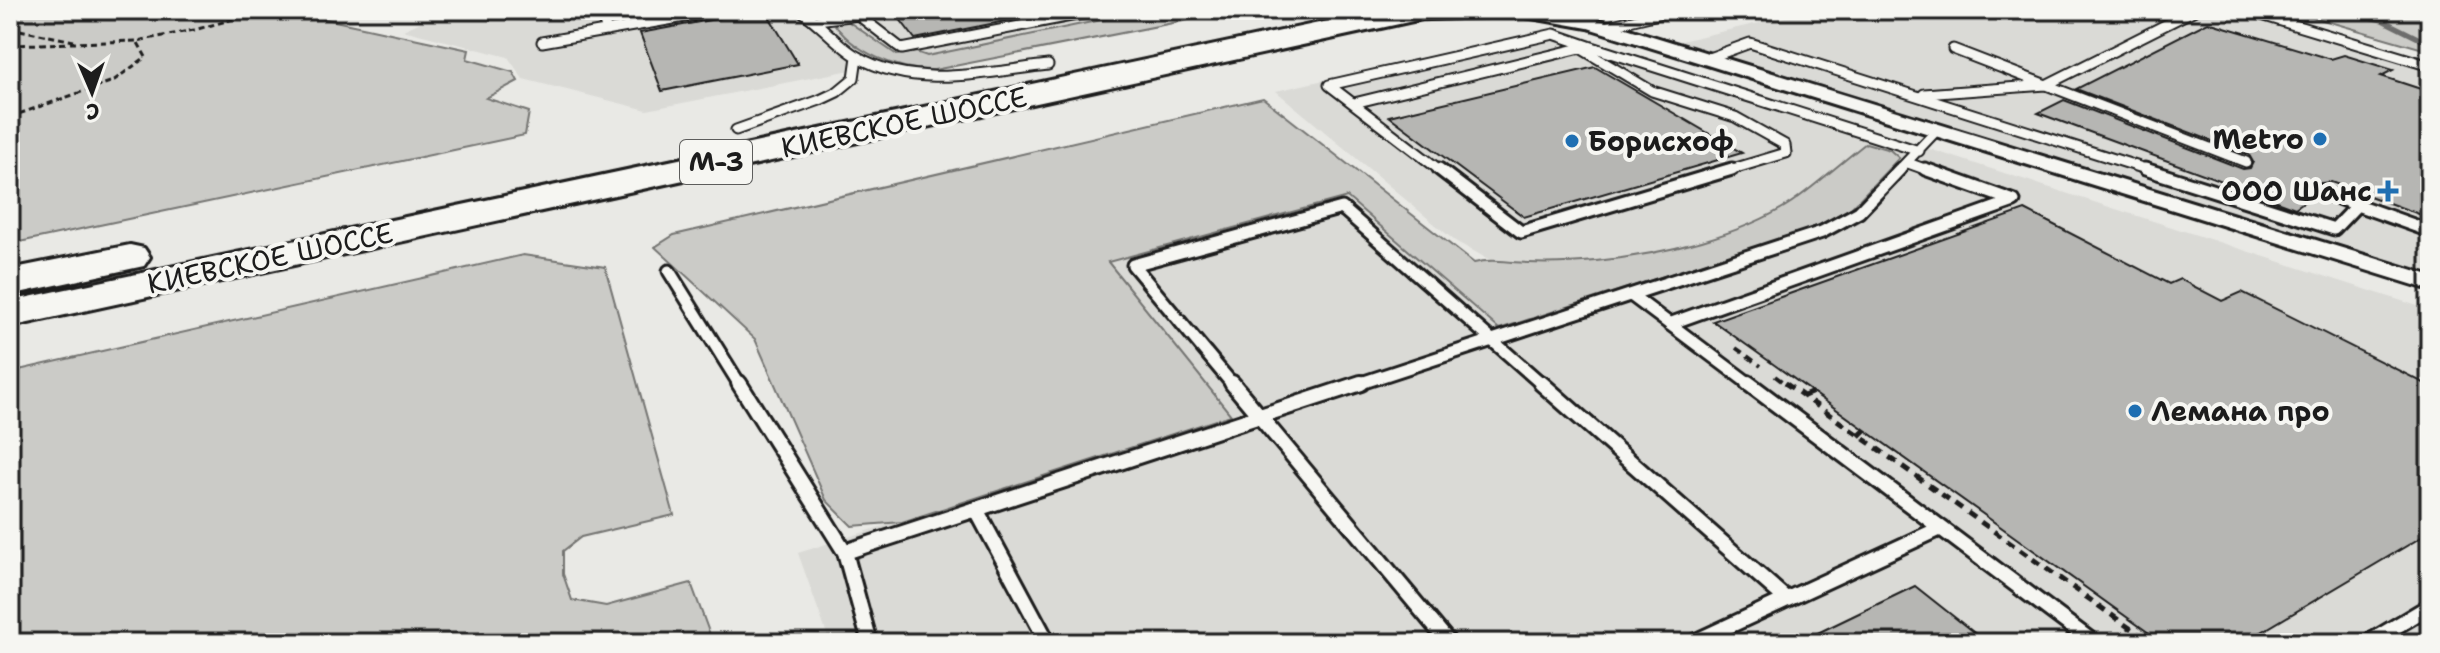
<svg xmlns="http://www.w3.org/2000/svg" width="2440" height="653" viewBox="0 0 2440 653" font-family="'Shantell Sans',sans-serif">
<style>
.built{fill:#dadad6}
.green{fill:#cbcbc7;stroke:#747472;stroke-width:2}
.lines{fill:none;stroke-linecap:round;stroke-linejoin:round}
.stream{stroke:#6d6d6c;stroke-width:5}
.building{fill:#b6b6b3;stroke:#1c1c1c;stroke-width:2}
.lane-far2-casing{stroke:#1c1c1c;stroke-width:13}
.lane-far1-casing{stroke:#1c1c1c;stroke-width:17}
.lane-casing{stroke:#1c1c1c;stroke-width:20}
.street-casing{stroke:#1c1c1c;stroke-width:6}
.highway-casing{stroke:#1c1c1c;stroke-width:6}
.path-far2{stroke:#1c1c1c;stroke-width:3;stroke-dasharray:6 4;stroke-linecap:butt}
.path-far1{stroke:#1c1c1c;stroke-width:4;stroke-dasharray:8 6;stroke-linecap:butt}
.path{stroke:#1c1c1c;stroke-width:5;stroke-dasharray:9 7;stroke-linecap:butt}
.lane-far2{stroke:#f6f6f2;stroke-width:9}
.lane-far1{stroke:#f6f6f2;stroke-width:11}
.lane{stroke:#f6f6f2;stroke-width:14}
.street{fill:#f6f6f2;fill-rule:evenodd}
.highway{fill:#f6f6f2;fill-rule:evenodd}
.poi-dot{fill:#1f6fb2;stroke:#f6f6f2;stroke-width:3}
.labels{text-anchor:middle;stroke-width:8;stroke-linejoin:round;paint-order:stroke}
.shield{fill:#f6f6f2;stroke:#5d5d5c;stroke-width:2}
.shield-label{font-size:26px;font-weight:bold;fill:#1c1c1c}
.street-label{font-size:28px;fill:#1c1c1c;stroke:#f6f6f2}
.poi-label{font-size:28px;font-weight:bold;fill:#1c1c1c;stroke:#f6f6f2;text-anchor:end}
</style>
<rect width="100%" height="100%" fill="#e9e9e5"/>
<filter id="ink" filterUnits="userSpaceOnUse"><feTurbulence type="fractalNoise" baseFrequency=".0125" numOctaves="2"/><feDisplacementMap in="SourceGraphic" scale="16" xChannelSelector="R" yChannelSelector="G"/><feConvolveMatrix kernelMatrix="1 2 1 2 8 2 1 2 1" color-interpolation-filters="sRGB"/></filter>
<g filter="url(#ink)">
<!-- built -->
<path class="built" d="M447,10H1155L647,110L523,79L508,57L403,30Z
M1815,10H2255L2430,62V274L1677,42Z
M1553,28L2430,310V643H830L798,553L1032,479L1215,396L1107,262L1347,197L1484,316L1474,263L1488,259L1455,241L1276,91Z"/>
<!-- green -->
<path class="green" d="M10,10H284L469,50L467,59L513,72L518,81L486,98L529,112L525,135L10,244Z
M1150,10H1239L934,70C898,71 851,52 832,20H846L897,55L916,52L927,56Z
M2288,10H2430V51Z
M1263,98L1474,263C1493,258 1509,263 1528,263C1551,264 1574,263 1596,261C1659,255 1748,235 1799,197C1822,180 1843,161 1866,143L1890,150L1899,158L1851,208L1814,228L1499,329L1347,197L1108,262L1231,415L902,522L852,526L826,500L755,339L655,247L674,235Z
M523,255L605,267L674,515L581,537L563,551V574L572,600L606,606L691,583L713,643H10V372Z"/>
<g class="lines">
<!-- stream -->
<path class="stream" d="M2336,10L2382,20L2430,44"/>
</g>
<!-- building -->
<path class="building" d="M732,10H770V18L798,64L662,91L640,33L726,17Z
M893,10H1040L1041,14L915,39Z
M2208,22L2331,59L2344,55L2393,70L2381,76L2430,92V218L2331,182L2314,184L2312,196L2295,208L2038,113L2064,100L2243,169L2250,168L2253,162L2249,155L2076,89Z
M1595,67L1742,153L1524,217L1389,116Z
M2025,210L2169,284L2180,279L2222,301L2242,292L2430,386V532L2243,643H2163L1713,321Z
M1915,586L1987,643H1797Z"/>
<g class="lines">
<defs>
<path id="lane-far2" d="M600,10L607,31
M800,10C821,24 837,45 858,57C915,90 986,72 1048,65
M2245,10L2430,66
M817,20L858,15L902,49L1102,10
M1604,27L1675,10
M542,42L725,10
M1580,48L1652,91L1735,117L1785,145L1786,153L1726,171
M1953,49L2246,162
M1706,59L1750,43L2152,171
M1924,94L2046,85L2195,10
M1354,103L1589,46L1919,151
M736,130L820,100L837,92L854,78L857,57
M1908,163L1930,171
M1441,171L1329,85L1554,34L1589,46
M1898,171L1937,130"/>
<path id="lane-far1" d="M1439,169L1521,232L1732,169
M2145,169L2334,229L2357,205L2319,191
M2357,205L2430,231
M669,271L740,385
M1631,295L1751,385
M1669,324L2014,201L1925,169
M1233,385L1133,265L1342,208L1543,385
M1355,385L1822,232L1859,212L1900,169"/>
<path id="lane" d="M739,383L845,552
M1232,383L1449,643
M1541,383L1786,599
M1748,383L2094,643
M976,509L1048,643
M870,643L845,552L1361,383
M1692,643L1941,528
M2368,643L2430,606"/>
<path id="street" d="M1546,10L1597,19L2430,275V290L1588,28L1520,16L1400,20L1391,15L1399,10Z"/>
<path id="highway" d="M1380,10H1437L1433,16L1422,19L10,327V301Z
M130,245L144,248L150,257L144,266L10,295V269Z"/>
</defs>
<!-- lane-far2 casing -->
<use href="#lane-far2" class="lane-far2-casing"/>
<!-- lane-far1 casing -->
<use href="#lane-far1" class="lane-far1-casing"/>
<!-- lane casing -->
<use href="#lane" class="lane-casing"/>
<!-- street casing -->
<use href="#street" class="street-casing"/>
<!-- highway casing -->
<use href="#highway" class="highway-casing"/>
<!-- path-far2 -->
<path class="path-far2" d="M10,28L74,41
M10,45L137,41L194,30L266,10
M10,117L113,81L146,57L137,41"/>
<!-- path-far1 -->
<path class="path-far1" d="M1736,348L1761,366
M1775,376L1787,385"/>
<!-- path -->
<path class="path" d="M1785,383L2151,643
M1804,396L1813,392
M1859,436L1865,430"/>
<!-- lane-far2 -->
<use href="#lane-far2" class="lane-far2"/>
<!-- lane-far1 -->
<use href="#lane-far1" class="lane-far1"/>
<!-- lane -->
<use href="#lane" class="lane"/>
<!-- street -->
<use href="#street" class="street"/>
<!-- highway -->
<use href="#highway" class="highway"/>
</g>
</g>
<!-- markers -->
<g class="poi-dot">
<circle cx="2320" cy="139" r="8"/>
<circle cx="1572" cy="141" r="8"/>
<path d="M2384 179h8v8h8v8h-8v8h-8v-8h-8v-8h8z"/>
<circle cx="2135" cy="411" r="8"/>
</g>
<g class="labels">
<!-- shield labels -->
<rect class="shield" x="680" y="140" width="72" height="44" rx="6"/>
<g class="shield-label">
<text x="716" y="171">М-3</text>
</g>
<!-- street labels -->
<g class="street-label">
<text transform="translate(904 122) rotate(-12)" y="10">КИЕВСКОЕ ШОССЕ</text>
<text transform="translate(270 258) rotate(-12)" y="10">КИЕВСКОЕ ШОССЕ</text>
</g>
<!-- poi labels -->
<g class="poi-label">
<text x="2304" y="149">Metro</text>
<text x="1588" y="151" text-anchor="start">Борисхоф</text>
<text x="2372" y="201">ООО Шанс</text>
<text x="2151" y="421" text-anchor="start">Лемана про</text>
</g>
</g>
<!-- margin -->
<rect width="2440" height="653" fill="none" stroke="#f6f6f2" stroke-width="40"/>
<rect x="20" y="20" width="2400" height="613" fill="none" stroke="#1c1c1c" stroke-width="3" filter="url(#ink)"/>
<!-- north arrow -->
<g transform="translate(92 92) rotate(178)" stroke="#f6f6f2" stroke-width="6" paint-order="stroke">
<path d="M0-6L14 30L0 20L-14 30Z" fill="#1c1c1c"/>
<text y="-12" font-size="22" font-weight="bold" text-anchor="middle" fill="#1c1c1c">С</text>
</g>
</svg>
